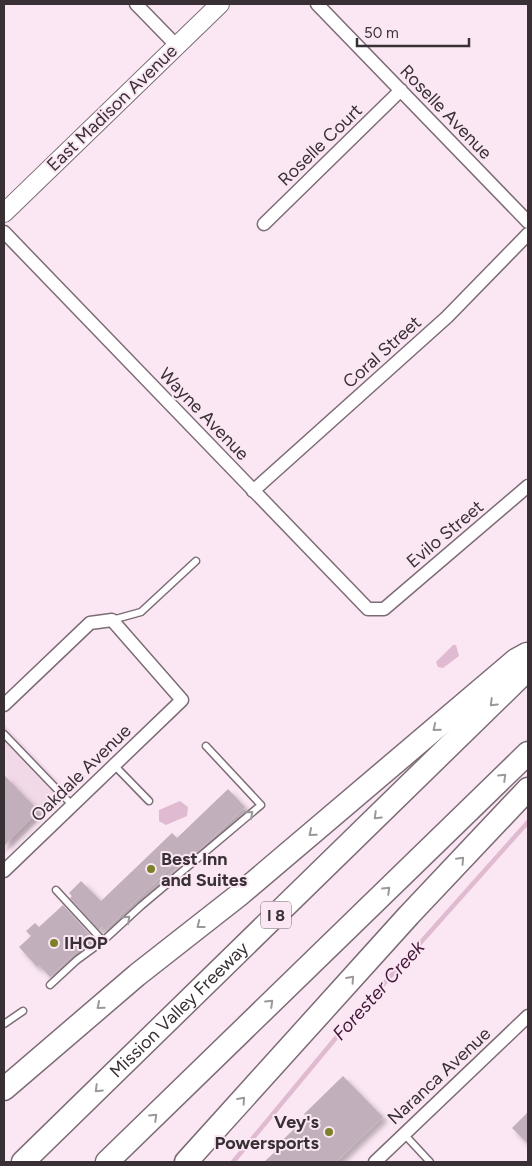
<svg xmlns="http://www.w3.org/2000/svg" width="532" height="1166" viewBox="0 0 532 1166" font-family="Figtree,sans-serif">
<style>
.built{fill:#f2d9e8}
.water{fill:#dfbad1}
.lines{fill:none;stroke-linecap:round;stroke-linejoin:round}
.stream{stroke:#dfbad1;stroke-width:4.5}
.building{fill:#c1afbb;filter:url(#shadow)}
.lane-casing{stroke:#7c6c76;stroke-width:9}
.street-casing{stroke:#7c6c76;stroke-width:15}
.secondary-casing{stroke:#7c6c76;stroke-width:20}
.highway-casing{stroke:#7c6c76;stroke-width:25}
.lane{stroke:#fff;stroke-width:6}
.street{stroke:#fff;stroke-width:12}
.secondary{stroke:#fff;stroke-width:18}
.highway{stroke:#fff;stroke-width:22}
.oneway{stroke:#9c989a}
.poi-dot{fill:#7c8029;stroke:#fae7f3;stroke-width:2}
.labels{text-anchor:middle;stroke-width:4;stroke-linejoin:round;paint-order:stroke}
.shield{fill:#fae7f3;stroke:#72676e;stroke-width:1}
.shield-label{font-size:16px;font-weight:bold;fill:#383035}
.street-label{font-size:18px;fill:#383035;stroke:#fae7f3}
.poi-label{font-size:18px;font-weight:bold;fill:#383035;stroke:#fae7f3;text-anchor:start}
.water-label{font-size:19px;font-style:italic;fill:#441738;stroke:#fae7f3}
</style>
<defs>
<filter id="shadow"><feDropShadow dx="4.5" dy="4.5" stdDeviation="2.5" flood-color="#0004"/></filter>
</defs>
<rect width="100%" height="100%" fill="#fae7f3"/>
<!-- built -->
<path class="built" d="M4,724L68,791L4,854Z"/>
<!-- water -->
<path class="water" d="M453,645H456L459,656L443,668L438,667L436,662Z
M180,801L188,807L187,816L166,825L159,821V810Z"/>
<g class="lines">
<!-- stream -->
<path class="stream" d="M233,1162L340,1033L528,822"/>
</g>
<!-- building -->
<path class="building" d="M4,775L39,811L4,846Z
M228,789L245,807L191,858L186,853L105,930L102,927L99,930L70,898L72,896L69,893L81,881L101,901L172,833L177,838Z
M63,905L92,937L50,977L39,965L37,967L19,947L31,936L26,931L35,923L39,927Z
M343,1076L383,1117L336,1162H264L278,1149L276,1146L307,1117L304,1114Z
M528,1112V1144L512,1128Z"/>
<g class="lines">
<defs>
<path id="lane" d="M112,620L141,612L196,561
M4,734L72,805
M114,765L149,801
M56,890L103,941
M50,985L77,960L103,941L141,906L261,805L206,746
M4,1024L23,1011
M404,1134L430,1162"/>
<path id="street" d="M136,4L176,45
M317,4L528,222
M264,224L401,90
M4,232L368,609H384L528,486
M253,491L447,317L528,234
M4,705L90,623L112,620L182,700L4,871
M375,1162L528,1016"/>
<path id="secondary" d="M4,213L220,4"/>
<g id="highway">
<path d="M4,1089L137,975L239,895L516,660L527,654"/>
<path id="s1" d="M23,1162L528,669"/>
<path d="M107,1162L528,753"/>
<path d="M186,1162L409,915L528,789"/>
</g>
</defs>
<!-- lane casing -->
<use href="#lane" class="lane-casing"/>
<!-- street casing -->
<use href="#street" class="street-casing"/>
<!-- secondary casing -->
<use href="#secondary" class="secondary-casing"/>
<!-- highway casing -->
<use href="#highway" class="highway-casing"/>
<!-- lane -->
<use href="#lane" class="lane"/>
<!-- street -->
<use href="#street" class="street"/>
<!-- secondary -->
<use href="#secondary" class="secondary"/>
<!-- highway -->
<use href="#highway" class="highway"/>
</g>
<!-- one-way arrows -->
<defs><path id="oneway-chevron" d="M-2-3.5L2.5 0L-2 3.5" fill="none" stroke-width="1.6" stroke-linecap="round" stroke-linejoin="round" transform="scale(1.25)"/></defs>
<g class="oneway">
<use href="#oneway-chevron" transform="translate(493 703) rotate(136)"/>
<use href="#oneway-chevron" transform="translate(436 728) rotate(140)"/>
<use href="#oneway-chevron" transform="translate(503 777) rotate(-44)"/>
<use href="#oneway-chevron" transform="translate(250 814) rotate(-41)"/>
<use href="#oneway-chevron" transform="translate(377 816) rotate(136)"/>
<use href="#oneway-chevron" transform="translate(312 833) rotate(140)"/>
<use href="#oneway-chevron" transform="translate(461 860) rotate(-47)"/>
<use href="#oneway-chevron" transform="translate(387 890) rotate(-44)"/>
<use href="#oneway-chevron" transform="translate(127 919) rotate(-43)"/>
<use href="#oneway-chevron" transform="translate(200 925) rotate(142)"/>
<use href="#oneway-chevron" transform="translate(351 979) rotate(-48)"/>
<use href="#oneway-chevron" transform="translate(270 1003) rotate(-44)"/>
<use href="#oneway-chevron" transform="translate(100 1006) rotate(140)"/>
<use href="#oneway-chevron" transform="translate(98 1089) rotate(136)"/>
<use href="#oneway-chevron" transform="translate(242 1100) rotate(-48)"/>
<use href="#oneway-chevron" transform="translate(154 1117) rotate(-44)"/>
</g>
<!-- markers -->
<g class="poi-dot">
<circle cx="151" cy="869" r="5"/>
<circle cx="54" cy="943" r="5"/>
<circle cx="329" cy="1132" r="5"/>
</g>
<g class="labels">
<!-- shield labels -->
<rect class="shield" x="261" y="901.5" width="30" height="27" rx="4"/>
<g class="shield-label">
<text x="276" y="921">I 8</text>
</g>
<!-- street labels -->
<g class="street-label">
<text transform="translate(112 108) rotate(-44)" y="6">East Madison Avenue</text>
<text transform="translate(446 112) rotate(46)" y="6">Roselle Avenue</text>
<text transform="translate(320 145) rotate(-44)" y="6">Roselle Court</text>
<text transform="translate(382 352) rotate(-42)" y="6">Coral Street</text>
<text transform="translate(204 414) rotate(46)" y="6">Wayne Avenue</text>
<text transform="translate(445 534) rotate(-40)" y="6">Evilo Street</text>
<text transform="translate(81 773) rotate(-44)" y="6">Oakdale Avenue</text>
<text dy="6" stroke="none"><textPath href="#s1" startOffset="218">Mission Valley Freeway</textPath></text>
<text transform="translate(439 1076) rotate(-43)" y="6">Naranca Avenue</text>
</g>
<!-- poi labels -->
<g class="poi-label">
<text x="161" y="865">Best Inn<tspan x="161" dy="21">and Suites</tspan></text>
<text x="64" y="949">IHOP</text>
<text x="319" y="1128" text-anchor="end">Vey's<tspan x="319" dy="21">Powersports</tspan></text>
</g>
<!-- water labels -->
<g class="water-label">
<text transform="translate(378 990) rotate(-48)" y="7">Forester Creek</text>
</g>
</g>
<!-- border -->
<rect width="532" height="1166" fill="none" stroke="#383035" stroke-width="10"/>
<!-- scale -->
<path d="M357 38v8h112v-8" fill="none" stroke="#383035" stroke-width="2.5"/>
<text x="364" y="38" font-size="15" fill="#383035" stroke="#fae7f3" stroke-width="4" paint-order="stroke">50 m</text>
</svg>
